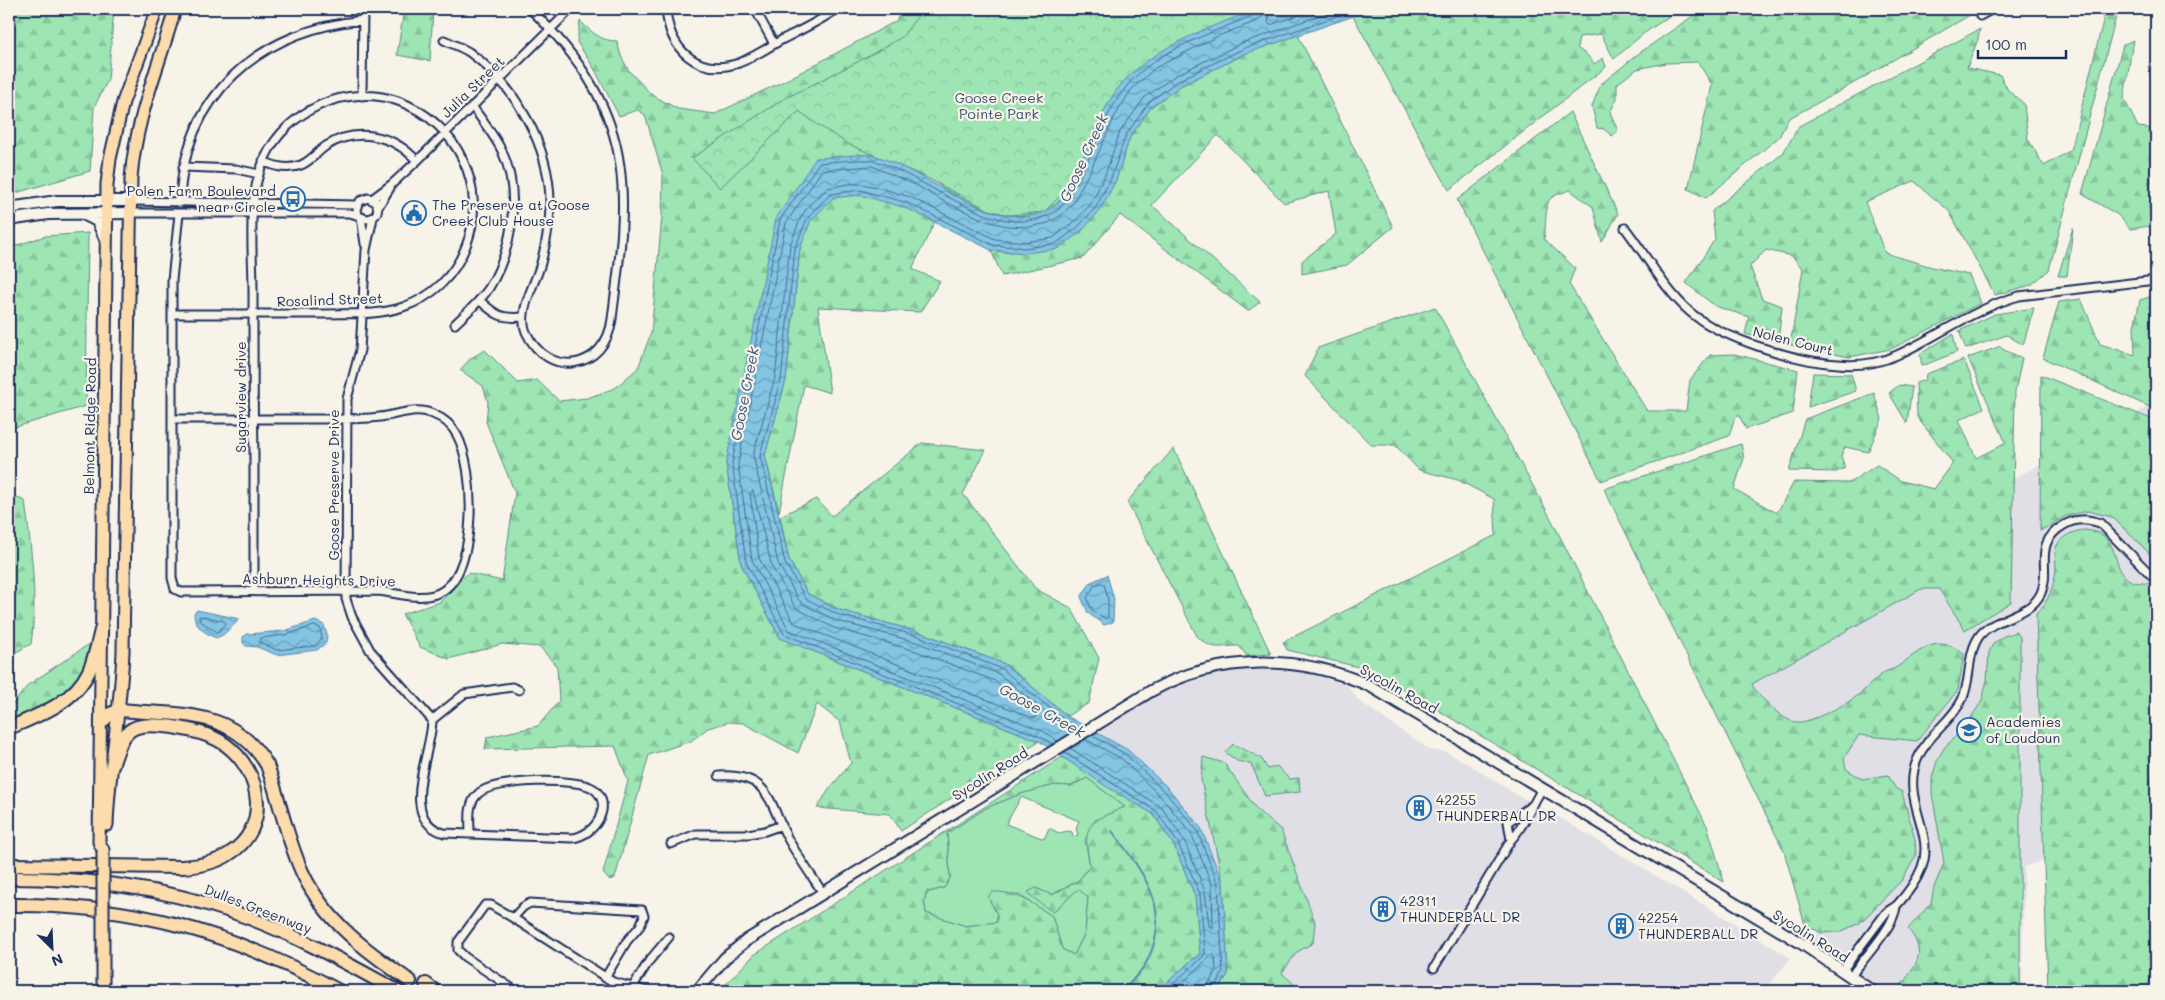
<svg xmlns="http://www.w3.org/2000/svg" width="2165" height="1000" viewBox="0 0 2165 1000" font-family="Mali,sans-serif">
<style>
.built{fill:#e1dfe6}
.grass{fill:#9de5b3;stroke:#5c8a88;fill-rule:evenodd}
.forest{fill:url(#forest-firs);stroke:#5c8a88;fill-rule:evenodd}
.park{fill:url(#park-crowns);stroke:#5c8a88}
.water{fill:url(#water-waves);stroke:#5989ae}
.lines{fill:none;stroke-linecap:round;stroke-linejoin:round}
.shore{stroke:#456b93;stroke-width:1}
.stream{stroke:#5989ae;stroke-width:2}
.street-casing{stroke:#1b2f5e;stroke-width:11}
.secondary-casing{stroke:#1b2f5e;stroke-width:14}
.primary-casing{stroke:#1b2f5e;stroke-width:15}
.highway-casing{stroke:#1b2f5e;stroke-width:16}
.street{stroke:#f7f3e8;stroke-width:7}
.secondary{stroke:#f7f3e8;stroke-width:10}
.primary{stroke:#fcdcac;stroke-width:11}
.highway{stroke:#fcdcac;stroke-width:12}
.primary-bridge-casing{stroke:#1b2f5e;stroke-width:15;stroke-linecap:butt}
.primary-bridge{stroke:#fcdcac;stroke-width:11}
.labels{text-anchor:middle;stroke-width:4.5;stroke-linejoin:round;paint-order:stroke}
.street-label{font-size:14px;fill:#1b2f5e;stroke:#f7f3e8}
.park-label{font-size:14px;fill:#35536f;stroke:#f7f3e8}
.poi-label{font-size:14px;fill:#1b2f5e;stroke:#f7f3e8;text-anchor:start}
.water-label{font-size:15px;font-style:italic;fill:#35547f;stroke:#f7f3e8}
</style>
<defs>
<pattern id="forest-firs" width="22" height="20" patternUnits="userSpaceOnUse" patternTransform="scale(1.25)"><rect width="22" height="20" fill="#9de5b3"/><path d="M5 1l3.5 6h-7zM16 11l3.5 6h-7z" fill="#87c59c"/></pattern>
<pattern id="park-crowns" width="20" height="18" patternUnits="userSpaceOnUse" patternTransform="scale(1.25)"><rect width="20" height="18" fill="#9de5b3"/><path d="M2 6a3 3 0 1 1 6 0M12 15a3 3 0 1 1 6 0" fill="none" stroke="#87c59c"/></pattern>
<pattern id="water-waves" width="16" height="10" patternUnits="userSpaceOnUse" patternTransform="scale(1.25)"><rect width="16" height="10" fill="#83c5e3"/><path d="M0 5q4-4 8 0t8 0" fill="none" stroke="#6aa0bb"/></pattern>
</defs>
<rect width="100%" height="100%" fill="#f7f3e8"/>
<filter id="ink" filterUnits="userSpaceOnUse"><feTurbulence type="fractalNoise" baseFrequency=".02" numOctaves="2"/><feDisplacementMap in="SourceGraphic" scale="10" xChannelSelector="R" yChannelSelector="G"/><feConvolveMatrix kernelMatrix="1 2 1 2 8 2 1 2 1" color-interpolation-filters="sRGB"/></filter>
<g filter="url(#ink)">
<!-- built -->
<path class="built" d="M2156,403V820L2024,867L2022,991H1872L1809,948L1876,808L1686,652Z
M1248,669L1302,671L1347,685L1359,701L1430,750L1446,752L1469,764L1512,792L1554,814L1791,958L1763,991H1218L1228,974L1223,883L1201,828L1169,789L1128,750L1093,731L1164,689L1218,673Z"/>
<!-- grass -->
<path class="grass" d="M1087,778L1125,807L1095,820L1085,840L1090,866L1079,880L1051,895L1036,888L1053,912L1079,888L1088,897L1085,933L1074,955L1062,949L1052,916L1019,895L988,897L997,914V922L966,926L926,913L924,900L928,892L944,888L950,878L947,833L986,808L1020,794L1054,785L1071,786ZM1021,797L1079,821L1076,828L1078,835L1073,837L1072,832L1068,831L1059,833L1049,828L1044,839L1006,824Z"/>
<!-- forest -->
<path class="forest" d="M9,9H114L108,80L94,107L90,171L9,195Z
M404,9H433L430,61L397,55Z
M902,9H1258L1096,131L1063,197C1031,232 983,210 948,191C940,186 931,178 921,176C887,167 851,164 816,158L726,463L741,564L780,638L1039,741L901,831L890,814L817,808L830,788L851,763L840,722L817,704L798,753L743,723L729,722L708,728L691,741L649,755L615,878L609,880L603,873L628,781L615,746L485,749L487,737L538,726L559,701L557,667L540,647L502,644L449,659L420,647L402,614L440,602L468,573L502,581L515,493L486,422L488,402L483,386L460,370L471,358L485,350L518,383L537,380L559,401L587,398L615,388L638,368L651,333L662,217L663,175L645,115L638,110L619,116L595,70L577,42L580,21C592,32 600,41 617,41L621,56L629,71L652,95L678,109L715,114L788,79L896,21Z
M1374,9H1680L1643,34L1614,59L1601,34L1579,37L1577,48L1588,56L1594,64L1603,58L1606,67L1449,190L1353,16Z
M1703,9H1980L1842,90L1789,118L1779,137L1706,198L1688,189L1712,85L1698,62L1666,63L1637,69L1617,84V99L1610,112L1618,131L1612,136L1604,129L1597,128L1592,106L1601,84L1638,54Z
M2106,9H2118L2049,270L2031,285L1995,295L1949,211L1914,181L1865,202L1885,253L1932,267L1969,275L1981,303L1891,349L1849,357L1790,345L1803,269L1792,256L1766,250L1750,266L1762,299L1782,306L1778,342L1745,334L1749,317L1715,306L1686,283L1715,239L1712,211L1783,153L1799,126L1980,29L1978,39L1967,68L2000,75L2008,90L2024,104L2028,139L2044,166L2071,150Z
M1298,35L1393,227L1347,265L1302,274V261L1336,234L1329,191L1284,203L1218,135L1152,205L1260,302L1248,311L1120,215L1083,258L1002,276L991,250L1010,253L1100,210L1116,180L1130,137L1152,106L1182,85L1247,53Z
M2133,40L2124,99L2138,127L2156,129V225L2130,229L2118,215L2082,194L2123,45Z
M1570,112L1618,214L1602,242L1593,207L1570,190C1565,192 1556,194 1551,198C1545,202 1546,229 1544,239L1575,268L1569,284L1647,411H1686L1690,380L1710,355L1734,354L1798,370L1793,413L1746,429L1739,415L1734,420L1729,436L1601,481L1457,200Z
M848,195C878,195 908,209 935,221L912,269L940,281L920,312L818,307L830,393L804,385L779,512L765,455L786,380L800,249L810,222L818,212L833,198Z
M2073,228L2067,276H2058Z
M88,233L86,406L9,429V248L45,236Z
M2156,295V410L2043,358L2059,302L2081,299L2100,344L2135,355L2134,327L2140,300Z
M1435,307L1550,517L1708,828L1724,882L1371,670L1287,650L1283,642L1496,535L1494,499L1458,480L1419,470L1395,445H1371L1305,376L1318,348Z
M2034,308L2023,345L2007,335L1966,349L1959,331L1995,314Z
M1953,334L1957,352L1922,366L1920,354Z
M2001,346L2002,349L2022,358L2015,392L2011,602L1965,630L1939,589H1921L1752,684C1757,695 1763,699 1772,707C1778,714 1788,722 1798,722C1810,723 1847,704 1857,696C1866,689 1874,680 1883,673C1887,670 1893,670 1897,667C1920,651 1937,632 1964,654L1958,690L1917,741L1859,735L1844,758L1846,769L1862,779L1888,775L1895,788L1902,792L1915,839L1916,856L1902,880L1860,923L1840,932L1822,933L1805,925L1784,851L1604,489L1741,444L1744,458L1734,489L1777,513L1794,482L1849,483L1877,465L1901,481L1934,489L1953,463L1917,417L1916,383L1925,380L1926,374L1964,360L1984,408L1959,420L1976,458L2006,443L1968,358Z
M1813,373L1851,374L1856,391L1808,407Z
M2041,375L2156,421V550L2151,555L2112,517L2088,511L2066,516L2040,531Z
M1899,385L1912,387L1907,423L1889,393Z
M1874,393L1882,419L1868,452L1845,447L1841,456L1845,468L1836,472L1789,471L1805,419Z
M922,443L986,450L963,494L1036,589L1071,608L1099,658L1089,703L1067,716L1005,664L919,632L840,610L808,594L789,560L780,516L816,499L832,516Z
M1174,448V449L1271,654L1247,656L1239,646C1219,646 1213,652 1197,636L1127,502Z
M9,494L25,501C31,548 38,597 31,644L9,656Z
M2083,530C2124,531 2108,569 2131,581C2136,583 2144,583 2150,584L2156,597V991H2048L2036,614C2049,602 2054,586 2056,568C2056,563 2055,558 2055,553C2056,538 2071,532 2083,530Z
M2016,632L2020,637V991H1905L1900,987C1916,965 1928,953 1908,929L1931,903L1934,887L1944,863L1932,793V778L1937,761L1944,748L1964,728L1982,701L1987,680L1989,652L1993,644L2004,636Z
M89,644C89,650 90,658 89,663C81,691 33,710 9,720V705L14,703L28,685Z
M1233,744L1261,758L1268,769L1277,766L1289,779L1299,778L1300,792L1265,796L1251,764L1237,761L1225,752Z
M1062,757L1153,814L1174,845L1195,896L1200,953L1157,991H719L754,955ZM1087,778L1125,807C1087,823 1082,824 1090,866L1079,880L1052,895L1036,888L1028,892L1032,897L1053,912L1078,889L1088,897L1085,933L1074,955L1062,949L1052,916C1032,903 1016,891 992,892L988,897L997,914V922L966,926L926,913L924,900L928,892L944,888L950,878L947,833L986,808L1020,794L1054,785L1071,786Z
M1203,757L1224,763L1257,810L1281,830L1315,922L1313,943L1297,952L1282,973L1301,991H1218L1228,974L1223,883L1201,780Z"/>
<!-- park -->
<path class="park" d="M923,9H1259L1113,97L1068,188L1044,212L1009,215L989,210L923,176L848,144L815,123L799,111L720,188L692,158L782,100L865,58L902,37Z"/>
<!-- water -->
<path class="water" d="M1258,9H1374L1247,53L1182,85L1152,106L1130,137L1116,180L1100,210L1081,232L1057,249L1026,253L991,250L906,208L860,195L833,198L810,222L800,249L786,380L765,455L789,560L808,594L840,610L919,632L1005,664L1067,716L1128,750L1169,789L1201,828L1223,883L1228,974L1218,991H1157L1200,953L1195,896L1174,845L1153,814L1104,785L1039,741L780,638L741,564L726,463L776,218L816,158C830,158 865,152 876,156C925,171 977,221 1029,216C1039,215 1050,211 1057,204C1064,197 1068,188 1073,179C1090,148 1099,109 1123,82C1157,45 1212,26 1258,9Z
M1107,575L1114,599L1113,622L1104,625L1088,613L1081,597L1091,582Z
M197,610L240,619L223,635L216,638C205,633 194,627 194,613Z
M315,621L324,625L327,635L326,643L317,650L277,655L257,647L246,646L243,643V637L247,634L284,631Z"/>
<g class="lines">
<!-- shore -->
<path class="shore" d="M1271,9L1268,22L1270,25L1316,9
M753,491L772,567L796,608L834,628L913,650L995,681L1035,714L1036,718H1033L794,623L759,558L750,494Z
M1101,583L1104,584L1108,600V617L1106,619L1092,610L1087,598L1094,586Z
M202,616L224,621L226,624L217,632L200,621L199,617Z
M315,626L320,628L322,638L315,646L277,650L259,642L261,638L285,635Z
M1079,728L1064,720L1002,669L918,636L839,615L806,599L785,563L760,455L781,380L795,248L806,221L815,209L831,194L860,190L908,203L993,245L1025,248L1055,244L1077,228L1096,207L1111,178L1126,135L1149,102L1179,80L1245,48L1357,9
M1072,732L1061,725L999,674L916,642L837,621L803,604L798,599L778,563L753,455L775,378L790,245L801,217L810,204L828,188L848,184H862L877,187L910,197L995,239L1025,242L1053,238L1073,223L1091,204L1105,175L1120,132L1145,97L1176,75L1242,43L1338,9
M1091,735L1125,754L1166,793L1197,830L1218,884L1223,972L1214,991
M1058,741L1043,731L789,630L752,560L738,464L786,223L822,170L872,166L918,186L943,201L986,221L1007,226L1029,227L1048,223L1062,215L1073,203L1091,169L1115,116L1131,90L1155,68L1218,36L1257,21L1262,16L1264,9
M1053,744L1041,737L784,634L746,562L732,463L780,220L819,163C830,162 866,158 875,161C922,175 983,230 1032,220C1042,218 1052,215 1060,208C1069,200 1072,190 1078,180C1095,150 1104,113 1127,86C1156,50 1212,33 1254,15L1257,9
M1070,748L1162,808L1184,840L1205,891L1209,926L1213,928L1212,885L1191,833L1161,797L1122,759L1085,739
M1064,752L1157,812L1178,843L1200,894L1205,953L1203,957L1165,991
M1174,991L1213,954L1215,956L1216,971L1208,985L1207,991"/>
<!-- stream -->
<path class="stream" d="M1112,831C1142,871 1174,909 1147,961C1142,972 1131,981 1123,991"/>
<defs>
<path id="street" d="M666,9C669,49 697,77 739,63C754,57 769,47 783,39C801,30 820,21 837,9
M755,9L774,44
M1980,16L1993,9
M444,40C452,44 461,47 469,52C515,85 550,146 550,203C550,223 546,244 541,263C536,283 517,311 526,332C548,380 606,370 612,319C618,269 627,216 620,166C612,104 575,51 530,9
M362,96L363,9
M263,161C275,167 288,170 301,165C311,161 317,152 326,146C356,127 393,134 417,161
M183,167L236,169L259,174
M372,199L392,184L417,161L571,9
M130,201L358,205
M180,203C183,95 260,30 363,20
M378,207L390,188
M130,213H349C358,214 362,219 369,219C378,216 379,210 376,202L368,198L360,201L357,210L358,214
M361,217L365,244
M373,218L366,250L360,350L347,399L346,599L352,617L370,650L432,720C432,753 397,819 444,833L572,838C595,836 614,805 594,789C579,777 491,779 478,794C467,804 470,820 470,834
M1625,228C1647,256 1663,288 1690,312C1720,338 1798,362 1838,364C1857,366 1879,363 1897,355C1939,336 1975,308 2019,296L2156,280
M479,300C496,315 500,319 523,317
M172,314C222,314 272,314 322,314C348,313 377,316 403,307C433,297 455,275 466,246C489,188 457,122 398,101C347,83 287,110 265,158C246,199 253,248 253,291C253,346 253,401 254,455V591
M455,324C466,313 480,302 489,288C513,249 521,193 502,151C494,135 482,120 472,106
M172,419C216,419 260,419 305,419C330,419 355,420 380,417C399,415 417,405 435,415C445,419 452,426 457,435C475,468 478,566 444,590C425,603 398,593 378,591L181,592L175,589L172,578V280L179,214
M432,720L464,694L512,687L519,690
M719,776C770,773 769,803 787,837C798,857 811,875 823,893
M1511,840L1508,822L1531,806
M671,844L696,834H748L765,831L782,825
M513,918L523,907L530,903L642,910L644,916L640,926L627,941L605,978
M1434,968L1511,840C1525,825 1531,806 1542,789
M1842,971L1885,914C1889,909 1894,908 1897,905C1907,894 1917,880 1922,867C1935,832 1901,800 1917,760C1927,735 1950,723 1962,700C1972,679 1966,654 1980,635C1996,616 2030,617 2041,593C2052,569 2031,544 2064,525C2076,518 2087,519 2100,523L2156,580
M1850,977C1863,959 1894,927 1896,907
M516,991L465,957L458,950V942L485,905H491L513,918L613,982L647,991
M630,991L649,961L669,937"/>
<path id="secondary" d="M9,208L57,201H130
M83,214L97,221L105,239
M9,220L48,214L130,213
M697,991L725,958L747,940L1151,691C1220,654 1299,654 1370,686L1801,943L1872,991"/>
<path id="primary" d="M107,825C109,766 121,709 123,651L131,178C136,116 159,67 175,9
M103,850L99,842L107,184L110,159L123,102L157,9
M103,955V991"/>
<path id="highway" d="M101,723L110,714L120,710C179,716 232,707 267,765C280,801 287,840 303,874C326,922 368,952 410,981
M9,728C39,715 74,703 89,671C95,658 98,643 101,630
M9,865L182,867C198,866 216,863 229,854C271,828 262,772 226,745C211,734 191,730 173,727C125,721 124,730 110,772
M9,878C84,878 158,887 230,911C289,931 343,961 397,991
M9,905C133,904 231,932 339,991
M426,984L435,991"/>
</defs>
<!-- street casing -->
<use href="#street" class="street-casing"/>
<!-- secondary casing -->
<use href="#secondary" class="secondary-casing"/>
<!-- primary casing -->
<use href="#primary" class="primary-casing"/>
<!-- highway casing -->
<use href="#highway" class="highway-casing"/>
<!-- street -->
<use href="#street" class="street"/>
<!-- secondary -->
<use href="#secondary" class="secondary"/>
<!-- primary -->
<use href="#primary" class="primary"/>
<!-- highway -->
<use href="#highway" class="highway"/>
<defs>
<path id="primary-bridge" d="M103,850V955"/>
</defs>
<!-- primary-bridge casing -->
<use href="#primary-bridge" class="primary-bridge-casing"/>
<!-- primary-bridge -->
<use href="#primary-bridge" class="primary-bridge"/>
</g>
</g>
<!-- icons -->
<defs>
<symbol id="bus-ring" viewBox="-11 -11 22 22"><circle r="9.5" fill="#f7f3e8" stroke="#1f6fb2" stroke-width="1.5"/><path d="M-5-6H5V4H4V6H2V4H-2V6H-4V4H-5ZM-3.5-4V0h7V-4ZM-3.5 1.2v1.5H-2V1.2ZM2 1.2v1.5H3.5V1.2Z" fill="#1f6fb2"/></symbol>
<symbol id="civic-ring" viewBox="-11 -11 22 22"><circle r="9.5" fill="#f7f3e8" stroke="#1f6fb2" stroke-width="1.5"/><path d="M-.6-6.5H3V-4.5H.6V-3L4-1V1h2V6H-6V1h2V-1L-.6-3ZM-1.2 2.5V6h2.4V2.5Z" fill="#1f6fb2"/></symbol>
<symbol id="school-ring" viewBox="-11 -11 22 22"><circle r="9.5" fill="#f7f3e8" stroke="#1f6fb2" stroke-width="1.5"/><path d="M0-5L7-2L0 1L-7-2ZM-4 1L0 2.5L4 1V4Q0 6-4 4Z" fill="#1f6fb2"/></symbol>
<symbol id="building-ring" viewBox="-11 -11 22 22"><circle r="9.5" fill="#f7f3e8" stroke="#1f6fb2" stroke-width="1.5"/><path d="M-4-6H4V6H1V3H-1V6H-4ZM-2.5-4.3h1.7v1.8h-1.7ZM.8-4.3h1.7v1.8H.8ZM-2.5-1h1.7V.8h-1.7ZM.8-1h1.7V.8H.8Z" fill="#1f6fb2"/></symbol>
</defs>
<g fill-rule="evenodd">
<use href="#bus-ring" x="279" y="185" width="28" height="28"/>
<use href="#civic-ring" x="400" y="199" width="28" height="28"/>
<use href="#school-ring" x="1955" y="716" width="28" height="28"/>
<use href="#building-ring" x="1405" y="794" width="28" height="28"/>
<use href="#building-ring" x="1369" y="895" width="28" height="28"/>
<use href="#building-ring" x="1607" y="912" width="28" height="28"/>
</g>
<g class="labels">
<!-- street labels -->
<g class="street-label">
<text transform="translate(473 87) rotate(-44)" y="5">Julia Street</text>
<text transform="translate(330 300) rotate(-2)" y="5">Rosalind Street</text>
<text transform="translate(1793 341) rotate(14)" y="5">Nolen Court</text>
<text transform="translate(241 397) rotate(-90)" y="5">Sugarview drive</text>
<text transform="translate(90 426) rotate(-89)" y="5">Belmont Ridge Road</text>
<text transform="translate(334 485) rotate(-90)" y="5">Goose Preserve Drive</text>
<text transform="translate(319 580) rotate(1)" y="5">Ashburn Heights Drive</text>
<text transform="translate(1399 689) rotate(29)" y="5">Sycolin Road</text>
<text transform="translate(990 774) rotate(-32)" y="5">Sycolin Road</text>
<text transform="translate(258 909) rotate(21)" y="5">Dulles Greenway</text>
<text transform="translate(1811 936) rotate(32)" y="5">Sycolin Road</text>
</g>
<!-- park labels -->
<g class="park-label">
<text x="999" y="103">Goose Creek<tspan x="999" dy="16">Pointe Park</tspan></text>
</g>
<!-- poi labels -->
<g class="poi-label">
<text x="276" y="196" text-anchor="end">Polen Farm Boulevard<tspan x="276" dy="16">near Circle</tspan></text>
<text x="432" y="210">The Preserve at Goose<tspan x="432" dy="16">Creek Club House</tspan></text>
<text x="1986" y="727">Academies<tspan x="1986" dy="16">of Loudoun</tspan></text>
<text x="1436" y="805">42255<tspan x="1436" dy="16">THUNDERBALL DR</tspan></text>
<text x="1400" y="906">42311<tspan x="1400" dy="16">THUNDERBALL DR</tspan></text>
<text x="1638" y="923">42254<tspan x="1638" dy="16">THUNDERBALL DR</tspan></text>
</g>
<!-- water labels -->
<g class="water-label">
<text transform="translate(1084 158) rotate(-65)" y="5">Goose Creek</text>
<text transform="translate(745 394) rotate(-79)" y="5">Goose Creek</text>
<text transform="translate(1042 711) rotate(29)" y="5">Goose Creek</text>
</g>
</g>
<!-- margin -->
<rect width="2165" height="1000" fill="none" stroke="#f7f3e8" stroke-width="30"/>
<rect x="15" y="15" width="2135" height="970" fill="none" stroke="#1b2f5e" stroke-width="2" filter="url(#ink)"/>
<!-- north arrow -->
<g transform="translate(52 948) rotate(156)" stroke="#f7f3e8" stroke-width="4" paint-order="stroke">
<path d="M0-4L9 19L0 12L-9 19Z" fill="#1b2f5e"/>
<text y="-8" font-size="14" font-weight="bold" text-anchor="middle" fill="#1b2f5e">N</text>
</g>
<!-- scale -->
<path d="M1978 50v8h88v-8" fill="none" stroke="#1b2f5e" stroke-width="2.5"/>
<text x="1985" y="50" font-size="15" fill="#1b2f5e" stroke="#f7f3e8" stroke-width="4" paint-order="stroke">100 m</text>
</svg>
